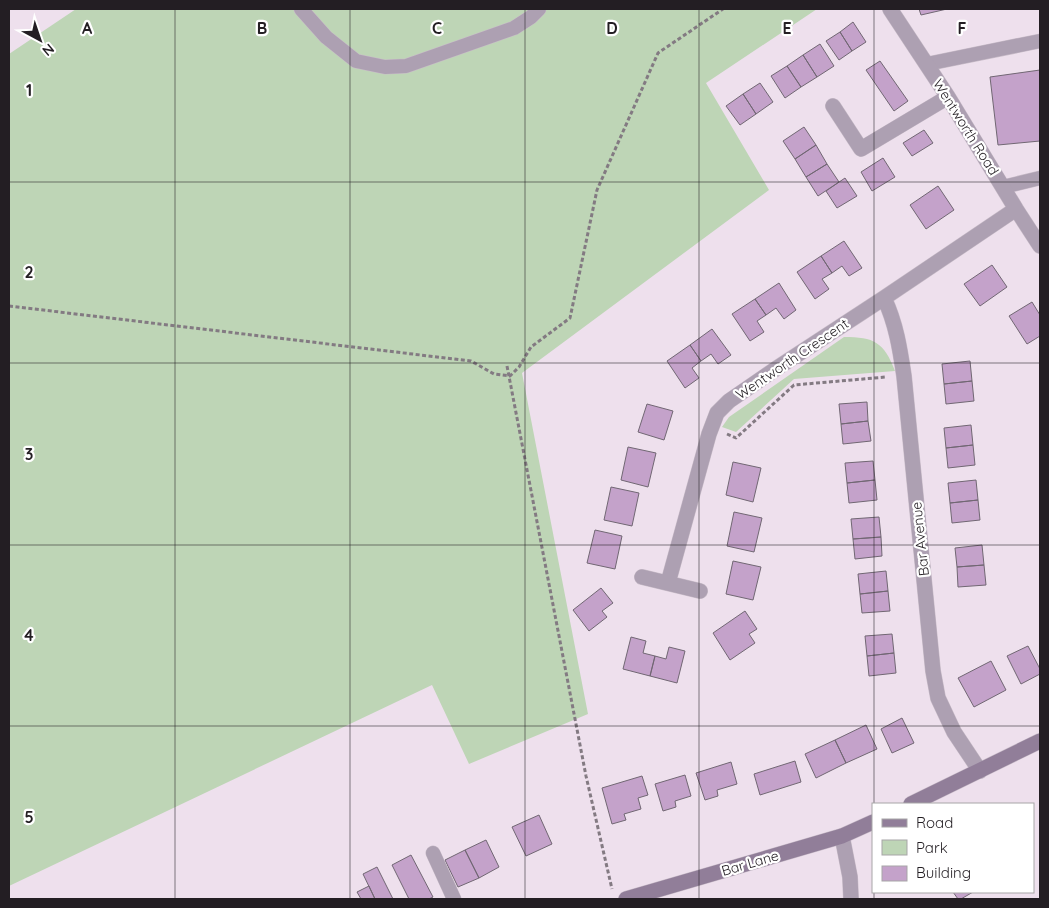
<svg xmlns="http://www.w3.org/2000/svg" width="1049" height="908" viewBox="0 0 1049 908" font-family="Quicksand,sans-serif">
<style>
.green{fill:#bed5b6}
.building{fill:#c4a2ca;stroke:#716773}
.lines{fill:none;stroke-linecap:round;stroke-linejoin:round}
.lane-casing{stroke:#c9bdc9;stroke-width:15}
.street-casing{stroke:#c9bdc9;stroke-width:16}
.secondary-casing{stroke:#c9bdc9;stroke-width:16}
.path{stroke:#837a82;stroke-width:3;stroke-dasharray:4 2.5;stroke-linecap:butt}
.lane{stroke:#ada0b2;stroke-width:14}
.street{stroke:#ada0b2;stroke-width:15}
.secondary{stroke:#917e99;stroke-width:15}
.grid{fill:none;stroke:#231e23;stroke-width:1;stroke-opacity:0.55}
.labels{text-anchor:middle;stroke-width:4.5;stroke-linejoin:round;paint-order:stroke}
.street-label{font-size:14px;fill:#231e23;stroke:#fff}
.grid-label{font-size:16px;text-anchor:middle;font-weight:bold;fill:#231e23;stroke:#fff;stroke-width:4.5;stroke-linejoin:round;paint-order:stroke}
</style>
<rect width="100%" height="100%" fill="#eee0ed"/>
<!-- green -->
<path class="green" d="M76,9H817L706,83L769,190L522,373L588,714L469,764L432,685L9,886V54Z
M844,337C874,337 884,342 895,371L794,379L736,432L722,427L729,417Z"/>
<!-- building -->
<path class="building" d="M919,9H947L921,15Z
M853,22L866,42L852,51L840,32Z
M840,32L852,51L839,60L826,41Z
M820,44L834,66L817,77L803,55Z
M803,55L817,77L801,87L787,66Z
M880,61L908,101L894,111L866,70Z
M787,66L801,87L785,98L771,76Z
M1040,70V141L998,145L990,77Z
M760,83L773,102L756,114L743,94Z
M743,94L756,114L740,125L726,106Z
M804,127L816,145L795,159L783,141Z
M924,130L933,143L912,156L903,143Z
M816,145L827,164L806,177L795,159Z
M883,158L895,177L872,191L861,172Z
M827,164L839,182L818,196L806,177Z
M845,178L857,196L837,208L826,191Z
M938,186L954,210L926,229L910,205Z
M844,241L862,268L849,276L842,266L832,273L821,256Z
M821,256L832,273L822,279L829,289L815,299L797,272Z
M992,265L1007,287L980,306L964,284Z
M779,283L796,310L784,319L776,308L766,315L755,299Z
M755,299L766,315L757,321L764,332L750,341L732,314Z
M1032,302L1040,315V336L1027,344L1009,316Z
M712,329L731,355L718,364L711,354L701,361L690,345Z
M690,345L701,361L692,368L699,378L685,388L667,361Z
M970,361L972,381L944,384L942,364Z
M972,381L974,401L946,404L944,384Z
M867,402L868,421L841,424L839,404Z
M647,404L673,411L664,440L638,432Z
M868,421L871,441L843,444L841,424Z
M971,425L973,445L946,448L944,428Z
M973,445L975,465L948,468L946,448Z
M628,447L656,453L648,487L621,480Z
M873,461L875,480L847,483L845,463Z
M733,462L761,468L753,502L726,495Z
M875,480L877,500L849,503L847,483Z
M976,480L978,500L950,503L948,483Z
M611,487L639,493L632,526L604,520Z
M978,500L980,520L952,523L950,503Z
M734,512L762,518L754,552L727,546Z
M879,517L881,537L853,539L851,519Z
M595,530L622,536L615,569L587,563Z
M881,537L882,556L855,559L853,539Z
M982,545L984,565L957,567L955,548Z
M733,561L761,567L753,600L726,594Z
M984,565L986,585L958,587L957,567Z
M886,571L888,591L860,594L858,574Z
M601,588L613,603L602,611L607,617L589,631L573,610Z
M888,591L890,611L862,613L860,594Z
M745,611L757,629L749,634L755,643L730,660L713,633Z
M892,634L894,653L867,656L865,636Z
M631,637L646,641L643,653L655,656L650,676L623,669Z
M1028,646L1040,669V674L1021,684L1007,656Z
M669,647L685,651L677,683L650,676L655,656L666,659Z
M894,653L896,673L869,676L867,656Z
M991,661L1006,690L974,707L958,678Z
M902,718L914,743L892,753L881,729Z
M866,725L877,749L846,763L835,740Z
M835,740L846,763L816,778L805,754Z
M795,761L801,782L760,795L754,774Z
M731,762L737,784L717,790L718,796L705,800L696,773Z
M685,775L691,796L675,801L676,807L663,811L655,784Z
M642,776L648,795L638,798L641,809L624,814L626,820L612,824L602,788Z
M539,815L552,844L526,856L512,827Z
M486,840L499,867L479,878L465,850Z
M465,850L479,878L458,887L445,860Z
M411,855L433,897L429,899H409L392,865Z
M377,867L393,899H375L363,874Z
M369,886L375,899H361L357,892Z
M953,892H973L961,899H958Z"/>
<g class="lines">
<defs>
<path id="lane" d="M301,9L326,37L356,61L385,67L406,66L514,28L531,17L539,9
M927,64L1040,41
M1003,187L1040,178
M433,853L454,899"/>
<path id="street" d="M890,9L948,97L1016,209L1040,246
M833,106L861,149L948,97
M884,298C896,323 900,349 904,376L933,671L938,698L954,732L980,771
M642,577L700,591
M668,583L709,434L717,413L729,401L777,368L884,298L1016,209
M842,836L850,877L851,899"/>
<path id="secondary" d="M911,804L1040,741
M626,899L842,836L873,822"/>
</defs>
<!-- lane casing -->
<use href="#lane" class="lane-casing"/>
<!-- street casing -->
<use href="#street" class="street-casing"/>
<!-- secondary casing -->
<use href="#secondary" class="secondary-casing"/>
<!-- path -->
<path class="path" d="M9,306L471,361L494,374L510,376L519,367L531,347L570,318L597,190L658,53L723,9
M507,366L586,776L612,889
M727,434L736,438L794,385L886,377"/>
<!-- lane -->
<use href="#lane" class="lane"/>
<!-- street -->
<use href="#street" class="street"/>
<!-- secondary -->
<use href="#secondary" class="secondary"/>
</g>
<!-- grid -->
<path class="grid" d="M175,9V899M350,9V899M525,9V899M699,9V899M874,9V804M9,182H1040M9,363H1040M9,545H1040M9,726H1040M874,892V899"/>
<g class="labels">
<!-- street labels -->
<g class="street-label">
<text transform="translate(966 127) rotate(58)" y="5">Wentworth Road</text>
<text transform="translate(792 359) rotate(-34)" y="5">Wentworth Crescent</text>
<text transform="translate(920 539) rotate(-96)" y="5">Bar Avenue</text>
<text transform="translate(750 863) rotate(-16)" y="5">Bar Lane</text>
</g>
</g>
<g class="grid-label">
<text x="87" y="34">A</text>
<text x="262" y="34">B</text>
<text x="437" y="34">C</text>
<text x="612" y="34">D</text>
<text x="787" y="34">E</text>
<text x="962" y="34">F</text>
<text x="29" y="96">1</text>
<text x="29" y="278">2</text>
<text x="29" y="460">3</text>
<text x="29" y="641">4</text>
<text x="29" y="823">5</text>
</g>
<!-- border -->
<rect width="1049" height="908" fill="none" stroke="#231e23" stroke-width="20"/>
<!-- legend -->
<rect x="872" y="803" width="162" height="90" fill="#ffffff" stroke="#a7a5a7"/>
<rect x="882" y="819" width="25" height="8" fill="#917e99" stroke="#a7a5a7"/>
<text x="916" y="828" font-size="15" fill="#231e23">Road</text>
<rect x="882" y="840" width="25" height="15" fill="#bed5b6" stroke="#a7a5a7"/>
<text x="916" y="853" font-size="15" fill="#231e23">Park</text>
<rect x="882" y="866" width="25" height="15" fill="#c4a2ca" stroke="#a7a5a7"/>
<text x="916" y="878" font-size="15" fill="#231e23">Building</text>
<!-- north arrow -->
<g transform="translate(40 40) rotate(140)" stroke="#ffffff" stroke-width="4" paint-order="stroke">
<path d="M0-4L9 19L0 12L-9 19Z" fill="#231e23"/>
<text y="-8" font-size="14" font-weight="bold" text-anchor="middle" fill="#231e23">N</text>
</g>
</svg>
